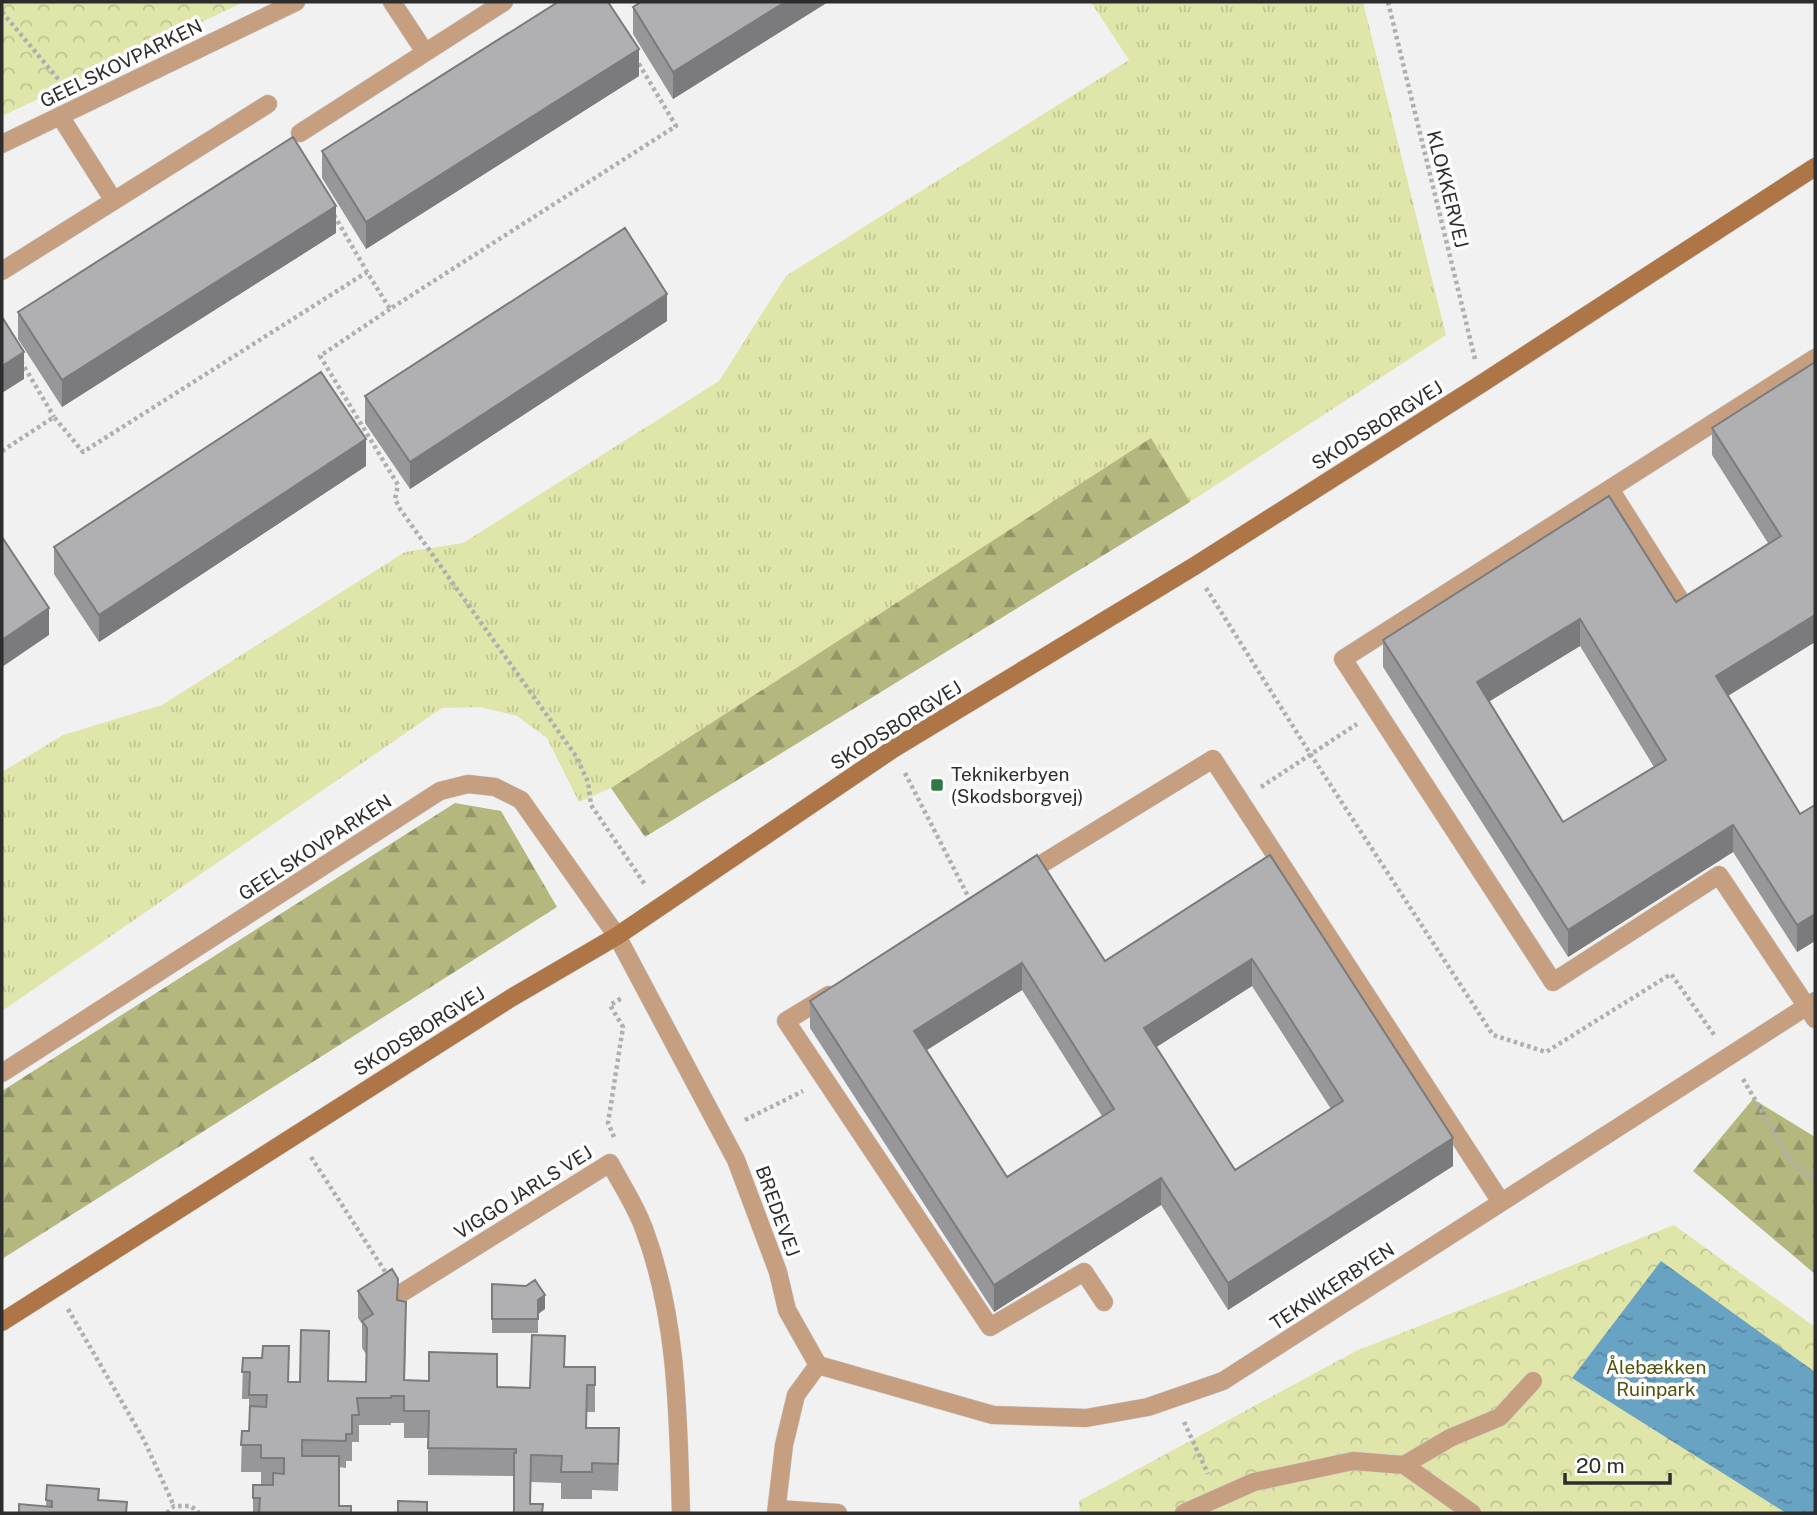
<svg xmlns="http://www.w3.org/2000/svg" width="1817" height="1515" viewBox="0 0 1817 1515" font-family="'Public Sans',sans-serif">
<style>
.grass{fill:url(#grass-tufts)}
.forest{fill:url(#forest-firs)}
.park{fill:url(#park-crowns)}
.water{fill:url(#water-ripples)}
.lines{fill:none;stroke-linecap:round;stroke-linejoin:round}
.lane-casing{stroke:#cececf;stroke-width:19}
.street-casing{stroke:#cececf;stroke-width:19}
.secondary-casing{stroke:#cececf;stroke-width:19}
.path{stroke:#afafb0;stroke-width:4.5;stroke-dasharray:3.5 3.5;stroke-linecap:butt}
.lane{stroke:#c59f80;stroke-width:18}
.street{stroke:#c59f80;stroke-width:18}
.secondary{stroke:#ae7647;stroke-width:18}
.wall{fill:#979799;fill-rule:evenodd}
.shaded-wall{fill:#7b7b7d}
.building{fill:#b0b0b2;stroke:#7b7b7d;stroke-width:2;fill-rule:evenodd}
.poi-dot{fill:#2f7744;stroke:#fefeff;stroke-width:2.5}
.labels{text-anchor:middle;stroke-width:7;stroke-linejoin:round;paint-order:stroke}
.street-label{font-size:19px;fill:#2d2d2d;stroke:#fefeff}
.poi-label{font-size:19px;fill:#2d2d2d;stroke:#fefeff;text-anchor:start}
.park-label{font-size:19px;fill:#50530e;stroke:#fefeff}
</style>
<defs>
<pattern id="grass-tufts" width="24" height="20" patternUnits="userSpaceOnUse" patternTransform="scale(1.75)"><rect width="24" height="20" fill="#e0e5a9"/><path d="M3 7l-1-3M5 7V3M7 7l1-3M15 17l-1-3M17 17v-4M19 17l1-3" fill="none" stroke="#c0c592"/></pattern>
<pattern id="forest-firs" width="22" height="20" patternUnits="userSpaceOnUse" patternTransform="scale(1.75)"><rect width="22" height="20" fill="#b4b87e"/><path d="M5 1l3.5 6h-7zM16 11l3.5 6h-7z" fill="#939668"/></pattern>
<pattern id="park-crowns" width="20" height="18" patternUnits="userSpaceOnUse" patternTransform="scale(1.75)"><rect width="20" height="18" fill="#e0e5a9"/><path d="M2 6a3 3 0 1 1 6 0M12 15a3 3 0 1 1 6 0" fill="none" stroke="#c0c592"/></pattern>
<pattern id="water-ripples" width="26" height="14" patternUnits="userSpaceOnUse" patternTransform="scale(1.75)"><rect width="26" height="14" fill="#69a3c4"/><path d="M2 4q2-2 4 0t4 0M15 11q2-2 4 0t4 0" fill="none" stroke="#5785a0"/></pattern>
</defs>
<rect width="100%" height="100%" fill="#f1f1f2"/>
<!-- grass -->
<path class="grass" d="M1091,2H1363L1446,335L1190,502L1151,439L611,788L579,802L547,738L517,716L480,707L442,708L2,1011V772L63,735L162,705L405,552L463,543L719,381L786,276L1129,60Z"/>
<!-- forest -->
<path class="forest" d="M1151,438L1190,502L645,837L611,788Z
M455,803L501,811L557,907L2,1259V1091Z
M1753,1099L1815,1137V1274L1693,1171Z"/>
<!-- park -->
<path class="park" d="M2,2H244L2,116Z
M1674,1225L1815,1327V1513H1080L1079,1501L1356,1351Z"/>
<!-- water -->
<path class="water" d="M1661,1261L1815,1372V1513H1786L1572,1378Z"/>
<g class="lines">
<defs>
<path id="lane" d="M392,2L425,52
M60,116L114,201
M300,133L504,2
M2,271L268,104
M1815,358L1343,659L1553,982L1719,875L1815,1019
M1610,489L1679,598
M1022,876L1213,759L1501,1202
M829,995L786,1021L990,1327L1084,1272L1104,1302
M1404,1465L1450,1438L1500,1417L1533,1381
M777,1509L838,1513
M1184,1513L1254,1482L1353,1461L1404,1465L1472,1513"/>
<path id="street" d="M2,144L296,2
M2,1073L440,791L468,784L495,787L521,800L617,936L736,1160L778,1272L787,1310L818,1365
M400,1294L610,1163C621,1184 636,1206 644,1229C678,1319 678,1418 681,1513
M818,1365L993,1415L1086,1418L1148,1407L1223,1381L1815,1001
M776,1513L784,1445L796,1395L818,1365"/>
<path id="secondary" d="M2,1322L511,998L617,936L893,749L1193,567L1481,384L1815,167"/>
</defs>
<!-- lane casing -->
<use href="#lane" class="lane-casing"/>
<!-- street casing -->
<use href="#street" class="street-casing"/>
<!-- secondary casing -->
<use href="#secondary" class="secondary-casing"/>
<!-- path -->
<path class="path" d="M1388,2L1475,359
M2,12L64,86
M334,215L367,272
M390,309L320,356L398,485L395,499L400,509L576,756L588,782L591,805L646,886
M21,361L54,417
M2,451L54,417L83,452L367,272L390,309L676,126L636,59
M1206,588L1311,755L1493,1035L1546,1052L1671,974L1715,1036
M905,773L971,902
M1261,787L1357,724
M1743,1079L1792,1163L1815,1180
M745,1120L803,1091
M614,1137L608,1123L623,1027L610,1005L622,998
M311,1157L386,1273
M68,1309L144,1440L174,1506
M1184,1422L1208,1474
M167,1513L174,1506H191L199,1513"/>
<!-- lane -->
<use href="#lane" class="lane"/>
<!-- street -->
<use href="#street" class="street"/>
<!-- secondary -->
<use href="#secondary" class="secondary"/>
</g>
<!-- wall -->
<path class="wall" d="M641,2H828L673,99L633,34V7Z
M639,76L366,249L322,178V151Z
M336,233L62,407L18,339V312Z
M667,321L410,489L365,423V396Z
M1815,362V642L1728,696L1800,814L1815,805V941L1797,952L1733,852L1568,957L1383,667V640L1676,602L1768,543L1712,455V428ZM1580,646L1654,767L1563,822L1489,701Z
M366,466L99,642L54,574V547Z
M1037,855L1105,961L1270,855L1453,1166L1228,1310L1161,1205L994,1312L810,1028V1001ZM1252,986L1331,1109L1235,1170L1156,1047ZM1022,990L1102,1116L1007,1177L927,1050Z
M492,1284L545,1309L538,1314V1333H492Z
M358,1291L398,1301L406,1329L405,1380L530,1388L565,1367H595V1412H587V1428L619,1455L618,1491L592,1490V1499H561V1483L531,1482L514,1513V1476L428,1475V1438H404V1423H391V1425H359V1442H352V1461H346V1468L339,1467V1506L351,1513H253V1485H261V1472H241L242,1431H249V1399H242L243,1358L289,1382L329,1381L366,1382V1354L362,1348V1324L358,1318Z
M47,1485L99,1500L127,1513L46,1506Z"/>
<!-- shaded-wall -->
<path class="shaded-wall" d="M785,2H828L673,99V72Z
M639,49V76L366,249V222Z
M336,206V233L62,407V380Z
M667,294V321L410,489V462Z
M24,352V379L2,393V366Z
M366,439V466L99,642V615Z
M49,608V635L2,667V640Z
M1815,615V642L1716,703V676Z
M1580,619V646L1477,709V682Z
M1733,825V852L1568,957V930Z
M1815,914V941L1797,952V925Z
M1252,959V986L1144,1055V1028Z
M1022,963V990L914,1058V1031Z
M1453,1138V1166L1228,1310V1283Z
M1161,1178V1205L994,1312V1285Z
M545,1295V1309L538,1314V1300Z"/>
<!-- building -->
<path class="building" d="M558,2H608L639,49L366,222L322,151Z
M641,2H785L673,72L633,7Z
M293,137L336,206L62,380L18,312Z
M625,228L667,294L410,462L365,396Z
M2,317L24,352L2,366Z
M1815,362V615L1716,676L1800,814L1815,805V914L1797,925L1733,825L1568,930L1383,640L1609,496L1676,602L1781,536L1712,428ZM1580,619L1666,760L1563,822L1477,682Z
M321,372L366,439L99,615L54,547Z
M2,537L49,608L2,640Z
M1037,855L1105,961L1270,855L1453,1138L1228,1283L1161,1178L994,1285L810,1001ZM1252,959L1343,1101L1235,1170L1144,1028ZM1022,963L1114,1109L1007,1177L914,1031Z
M392,1269L398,1279L397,1300L406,1302L404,1380L429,1381V1352L497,1354V1387L530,1388L532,1335L565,1336L564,1367H595V1385H587L586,1428H619L618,1464L592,1463V1472H561L562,1456L531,1455L530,1504H543L542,1513H514V1453H516V1449L428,1448L429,1411H404V1396H391V1398H357L359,1415H352V1434H346V1441L302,1440V1456H339V1506H351V1513H259L260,1498H253V1485H273V1473L284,1474V1458H261V1445H241L242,1431H249L250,1406L266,1407L267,1395H249L250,1372H242L243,1358H262L263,1346H289L288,1382H300L301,1330L329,1331L328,1381L366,1382L367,1328L362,1321L373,1314L358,1291Z
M535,1280L545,1295L538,1300V1319H492V1284L526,1286Z
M47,1485L99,1489L98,1500L127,1502L126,1513H19V1504L52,1507V1501L46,1500Z
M398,1501L427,1502V1513H398Z"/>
<!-- markers -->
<rect class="poi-dot" x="930" y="778" width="14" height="14" rx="3.5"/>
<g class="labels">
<!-- street labels -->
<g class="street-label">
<text transform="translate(121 63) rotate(-26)" y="7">GEELSKOVPARKEN</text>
<text transform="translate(1448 189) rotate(76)" y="7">KLOKKERVEJ</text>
<text transform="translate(1377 425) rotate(-32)" y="7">SKODSBORGVEJ</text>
<text transform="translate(896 725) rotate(-32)" y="7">SKODSBORGVEJ</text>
<text transform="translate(315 847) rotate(-33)" y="7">GEELSKOVPARKEN</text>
<text transform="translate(419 1031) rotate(-32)" y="7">SKODSBORGVEJ</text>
<text transform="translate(523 1192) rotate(-32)" y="7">VIGGO JARLS VEJ</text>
<text transform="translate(778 1211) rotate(70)" y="7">BREDEVEJ</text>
<text transform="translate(1332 1286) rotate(-33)" y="7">TEKNIKERBYEN</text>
</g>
<!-- poi labels -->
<g class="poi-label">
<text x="951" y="781">Teknikerbyen<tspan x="951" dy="22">(Skodsborgvej)</tspan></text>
</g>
<!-- park labels -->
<g class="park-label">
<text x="1656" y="1374">Ålebækken<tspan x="1656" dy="22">Ruinpark</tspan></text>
</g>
</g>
<!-- border -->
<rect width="1817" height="1515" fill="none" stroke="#2d2d2d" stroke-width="7"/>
<!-- scale -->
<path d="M1565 1473v10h105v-10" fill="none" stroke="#2d2d2d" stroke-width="3.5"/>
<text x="1576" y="1473" font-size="21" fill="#2d2d2d" stroke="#fefeff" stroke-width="5" paint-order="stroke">20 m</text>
</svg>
